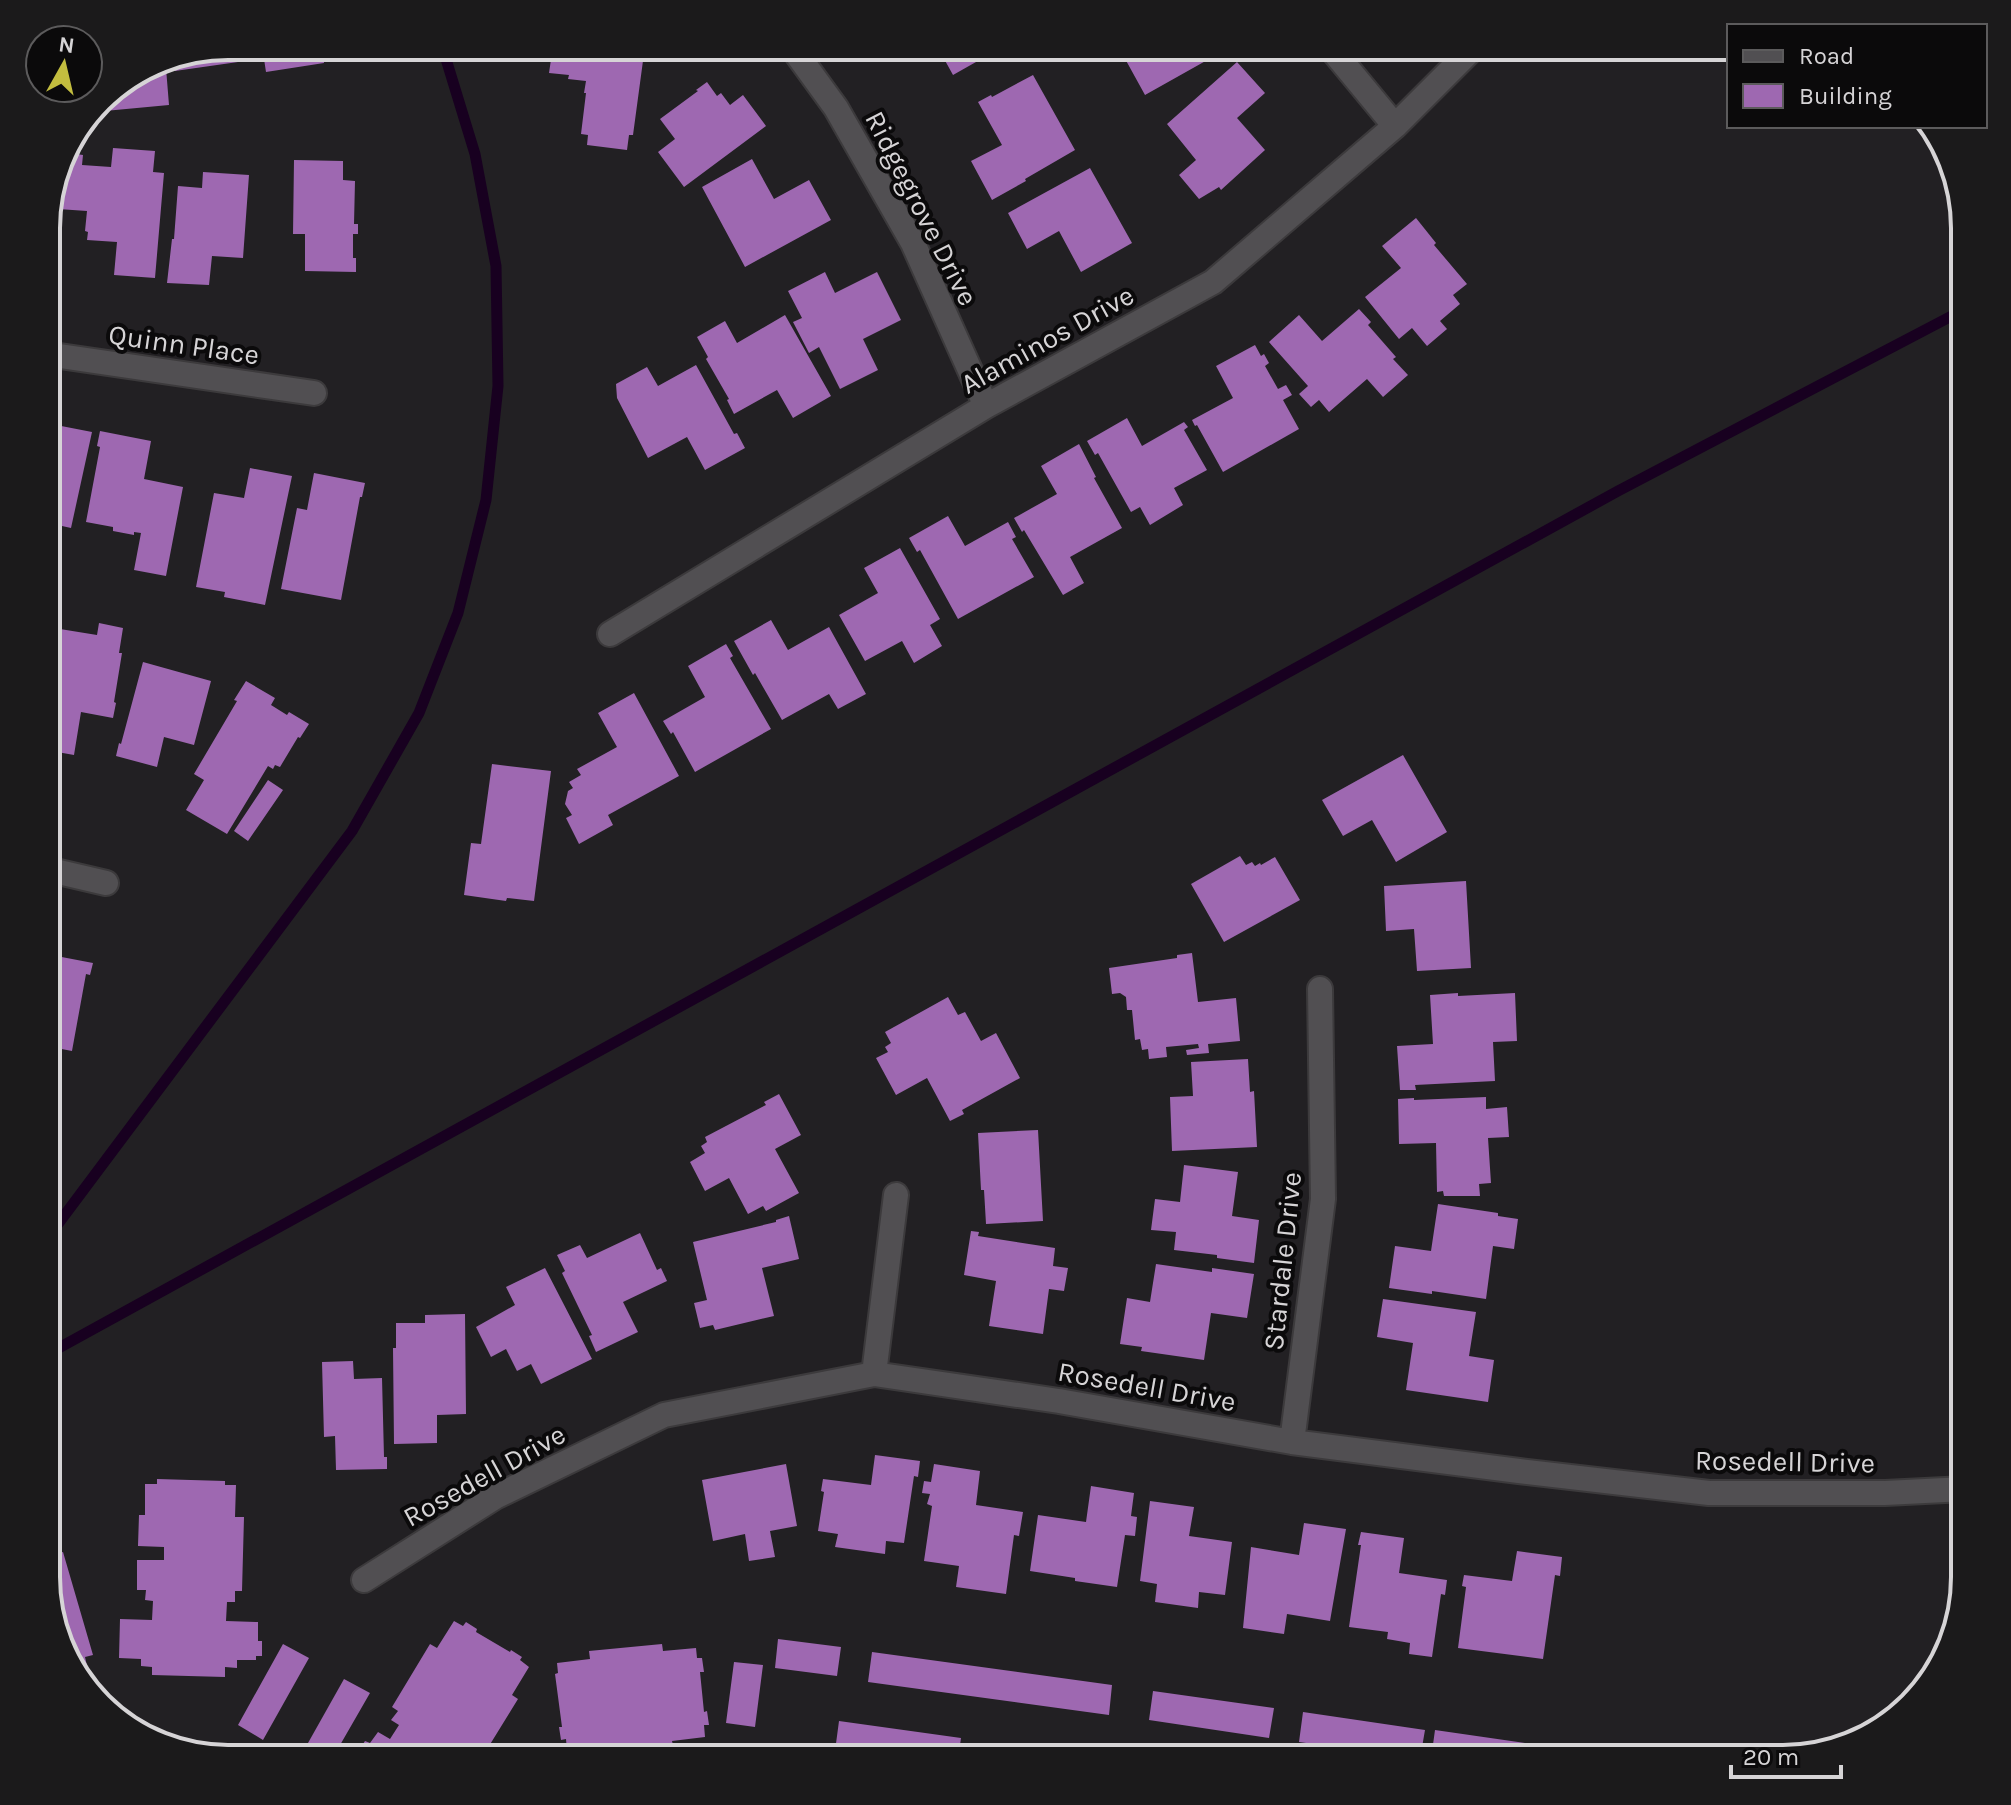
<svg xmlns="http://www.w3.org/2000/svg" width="2011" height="1805" viewBox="0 0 2011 1805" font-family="Karla,sans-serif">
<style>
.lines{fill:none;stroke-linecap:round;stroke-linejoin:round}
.stream{stroke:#180020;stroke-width:11}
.building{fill:#9e68b1}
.minor-casing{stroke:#3c3a3c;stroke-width:28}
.minor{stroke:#514f52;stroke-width:24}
.labels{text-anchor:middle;stroke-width:8;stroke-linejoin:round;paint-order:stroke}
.street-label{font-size:28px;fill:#d6d4d6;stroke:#0b0a0b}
.rim{fill:none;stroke:#d6d4d6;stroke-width:4}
</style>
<rect width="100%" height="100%" fill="#222023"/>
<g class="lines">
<!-- stream -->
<path class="stream" d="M46,1240L352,831L419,713L458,613L486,500L498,386L496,266L475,154L442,46
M46,1355L1618,491L1965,309"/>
</g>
<!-- building -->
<path class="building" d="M229,46H243L245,61L175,71L173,57Z
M262,46H322L324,63L266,72Z
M553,46H645L633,135H629L627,150L587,145L588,135L581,134L586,93H584L586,81L568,79L569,75L549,73Z
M937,46H998L999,49L953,75Z
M1118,46H1228L1231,51L1219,58L1218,54L1145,95Z
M161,59L162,68H166L169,105L94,112L108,92Z
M1237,62L1265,93L1237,118L1265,150L1221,190L1219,187L1199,199L1179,175L1196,160L1167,124Z
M1033,75L1075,150L1025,179L1026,181L992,200L971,161L1002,145L978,102L991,95L992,97Z
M707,82L717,96L721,93L730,105L743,95L766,126L684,187L658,152L675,139L660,119L698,91L696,90Z
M113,148L155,151L153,172L164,173L155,278L114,275L117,242L87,240L88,232L85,231L87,211L58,209L62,163L68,164L69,153L83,155L82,165L111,167Z
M752,159L774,199L809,180L831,220L745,267L702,187Z
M294,160L343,161V180L355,181L354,224H358V234H353V258H356V272L305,271V234H293Z
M1090,168L1132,243L1081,272L1059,231L1027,249L1008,213Z
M203,172L249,175L243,258L212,256L209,285L167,283L172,239H174L178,186L202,188Z
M1416,218L1436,243L1434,245L1467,284L1453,295L1460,304L1440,321L1447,329L1427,346L1412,328L1399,339L1365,297L1401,268L1382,246Z
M825,272L835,293L877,272L901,320L863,339L878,370L840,389L819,347L809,353L793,322L802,318L788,291Z
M1359,309L1371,322L1368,325L1396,357L1393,359L1408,375L1383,397L1367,379L1329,412L1319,400L1311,407L1299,394L1308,386L1269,342L1299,315L1322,341Z
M785,315L831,396L793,418L777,390L734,414L727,400L729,399L706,359L708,357L697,337L725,321L737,343Z
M1255,345L1261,356L1264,354L1269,363L1265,366L1278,389L1286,385L1292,395L1283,400L1299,429L1223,472L1197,425L1195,426L1192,420L1233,398L1216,366Z
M696,365L734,434L737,433L745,448L705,470L687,437L648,458L617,398L616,384L647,367L658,386Z
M1127,418L1142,446L1184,422L1188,427L1184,430L1207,470L1174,488L1183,505L1150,525L1140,507L1131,512L1098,453L1095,455L1087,441Z
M51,424L92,432L71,528L62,526L59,541L46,538V445Z
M100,431L151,441L144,479L183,487L166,576L134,570L141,533L134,532V535L113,531V527L86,522L100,447L97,446Z
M1079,444L1096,477L1094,478L1122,528L1070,557L1084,583L1063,595L1024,530L1022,532L1014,518L1057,494L1041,466Z
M250,468L292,476L265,605L224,597L225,592L196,587L214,493L244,498Z
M314,473L365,483L362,497H360L341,600L281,589L297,508L307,510Z
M948,516L965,546L1008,522L1016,537L1012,539L1034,577L958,619L920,550L917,552L909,538Z
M900,548L940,619L930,625L942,646L914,663L902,641L865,661L839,615L878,593L864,568Z
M771,620L788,650L829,627L866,694L838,709L829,694L782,720L755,673L753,675L734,641Z
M99,623L123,628L119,653H122L114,702L116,703L113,718L81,712L74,755L46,750V667L51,642H53L55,634L60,629L97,635Z
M726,644L733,656L730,658L771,729L695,772L673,732L671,734L663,721L705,697L688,666Z
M143,662L211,681L194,745L164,737L157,767L116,756L119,743L121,744Z
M246,681L275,698L271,705L287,715L289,712L309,724L300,738L298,737L280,767L275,765L273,769L268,766L227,834L186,810L204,780L194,774L237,701L234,700Z
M634,693L679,776L608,815L613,825L579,844L566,818L572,815L565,804L568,791L573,788L569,782L581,775L577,769L617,747L598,713Z
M1403,755L1447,832L1396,862L1372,820L1343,836L1322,800Z
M492,764L551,771L534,901L507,898L506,901L464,895L471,843L481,844Z
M268,780L283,790L248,841L234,831Z
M1240,856L1246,865L1252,862L1255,866L1260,863L1261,865L1275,857L1300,900L1224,942L1191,884Z
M1466,881L1471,968L1417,971L1414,929L1386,931L1384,886Z
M1192,953L1198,1002L1236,998L1240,1041L1208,1044L1209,1053L1187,1055L1186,1050L1199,1048L1198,1044L1166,1047L1167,1057L1149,1059L1148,1049L1142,1050L1140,1039L1135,1040L1132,1010H1127L1126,997L1120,993L1112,994L1109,968L1177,958V955Z
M46,954L93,963L90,975L86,974L72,1051L46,1046Z
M1458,993V996L1515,993L1517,1041L1493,1042L1495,1081L1415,1085L1416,1090H1400L1397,1046L1433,1044L1430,995Z
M948,997L958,1015L965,1012L981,1041L996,1033L1020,1078L962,1110L964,1114L950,1121L927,1078L896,1095L876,1058L888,1052L885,1047L891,1043L885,1032Z
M1248,1059L1250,1092L1254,1091L1257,1147L1172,1151L1170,1097L1193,1096L1191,1062Z
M779,1094L801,1135L775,1149L799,1193L766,1211L763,1206L748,1214L729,1178L705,1191L690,1162L705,1153L701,1146L707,1142L705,1137L766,1105L764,1102Z
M1486,1097V1109L1507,1107L1509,1137L1488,1138L1491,1183L1479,1184L1480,1196H1444L1443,1191L1437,1192L1436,1143L1399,1144L1398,1099L1414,1098V1100Z
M1038,1130L1043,1221L986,1224L984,1190H981L978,1133Z
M1184,1165L1238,1172L1232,1216L1259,1220L1254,1263L1217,1258V1255L1174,1250L1176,1232L1151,1230L1155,1199L1180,1202Z
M1438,1204L1498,1213V1216L1518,1219L1514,1249L1493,1246L1486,1299L1432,1291V1294L1389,1288L1395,1246L1431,1251Z
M789,1216L799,1259L762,1268L774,1316L715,1330L713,1325L700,1328L694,1303L707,1300L693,1242L776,1222V1220Z
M971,1231L979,1232L978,1236L1055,1248L1053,1266L1068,1268L1064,1291L1049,1289L1043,1334L989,1326L996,1281L964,1275Z
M640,1233L657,1270L661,1268L667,1281L623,1302L638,1332L596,1352L589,1336L592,1335L562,1273L565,1271L557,1255L580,1245L587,1258Z
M1156,1264L1212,1272V1268L1254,1274L1247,1318L1211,1313L1204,1360L1141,1351L1142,1347L1120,1344L1127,1298L1150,1302Z
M545,1268L592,1359L541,1384L531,1364L517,1371L506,1349L491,1357L476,1327L515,1305L506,1287Z
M1383,1299L1476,1312L1469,1356L1494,1360L1488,1402L1406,1390L1413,1343L1377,1337Z
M465,1314L466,1414L437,1415V1443L394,1444L393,1348H396V1323H425V1315Z
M353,1361L354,1379L382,1378L384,1457H387V1469L336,1470L335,1436L324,1437L322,1362Z
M875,1455L920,1461L918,1477L914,1476L904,1543L886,1541L885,1554L835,1547L838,1534L818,1531L824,1492L821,1491L823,1479L871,1485Z
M786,1464L797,1526L770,1531L775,1557L749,1561L745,1534L713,1541L702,1480Z
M934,1464L980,1471L976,1505L1023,1512L1019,1536L1014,1535L1006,1594L956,1587L959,1566L924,1561L932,1506L927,1504L930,1494L922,1493L924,1481L931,1482Z
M157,1479L225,1481V1485H236L235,1517H244L242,1591H235V1602H227L226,1621L258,1622V1641H262V1656H256V1660H237V1668L225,1667V1677L152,1675V1667L141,1666V1659L119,1658L120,1619L152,1620L153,1601L145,1600L146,1590H137V1560H164V1547L138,1546L139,1515H145V1484H157Z
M1091,1486L1134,1493L1131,1516L1137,1517L1135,1536L1125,1535L1117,1587L1075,1581V1578L1030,1571L1038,1515L1086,1522Z
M1150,1501L1194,1507L1189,1536L1232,1542L1225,1595L1199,1592L1198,1608L1155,1602L1157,1584L1140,1581Z
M1304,1523L1346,1529L1330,1621L1287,1614L1284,1634L1243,1628L1251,1547L1299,1555Z
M1361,1532L1404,1538L1399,1573L1447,1580L1445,1595L1441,1594L1432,1657L1409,1654L1410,1643L1387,1639L1388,1632L1349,1627L1361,1545H1358Z
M1517,1551L1562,1557L1560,1576L1555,1575L1543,1659L1458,1648L1466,1587L1462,1586L1464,1575L1512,1581Z
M63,1552L93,1655L85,1657L88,1670L82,1672L85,1685L65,1657L46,1588V1556Z
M454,1621L463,1626L466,1622L477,1629L476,1632L510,1652L511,1650L522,1657L520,1660L529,1667L512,1695L518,1699L481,1759L473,1757L472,1759H359L356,1755L365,1741L370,1743L378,1732L390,1739L399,1725L391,1720L398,1711L392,1707L430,1644L437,1648Z
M778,1639L841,1647L837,1676L775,1668Z
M283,1644L309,1658L263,1740L238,1725Z
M662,1644L663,1651L696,1648L697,1658H702L704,1672H700L704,1712L707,1711L709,1725H704L705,1737L672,1741L674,1749L602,1757L601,1747L567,1751L566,1739L561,1740L559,1727H562L555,1674L558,1673L557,1663L590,1659L589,1651Z
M872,1652L1112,1685L1109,1715L868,1682Z
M734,1662L763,1665L755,1727L726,1723Z
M344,1679L370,1693L332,1759H299Z
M99,1684L103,1697L107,1696L112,1714L100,1706L87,1688Z
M1153,1691L1274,1708L1269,1738L1149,1720Z
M1303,1712L1425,1730L1420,1759L1299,1742Z
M839,1721L961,1738L958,1759H895L835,1751Z
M1435,1730L1525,1743L1523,1759H1431Z
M995,1744L1093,1757V1759H993Z
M792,1745L822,1749L821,1759H790Z"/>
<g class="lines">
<defs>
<path id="minor" d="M791,46L836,108L913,243L986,406
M1329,46L1395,126
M46,354L314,393
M610,634L986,406L1213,282L1395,126L1475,46
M46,869L106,883
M874,1374L896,1195
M1292,1442L1323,1199L1320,989
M364,1580L495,1497L664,1415L874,1374L1059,1401L1292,1442L1519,1471L1709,1493H1885L1965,1489"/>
</defs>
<!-- minor casing -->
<use href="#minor" class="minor-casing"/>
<!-- minor -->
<use href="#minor" class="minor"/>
</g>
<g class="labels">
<!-- street labels -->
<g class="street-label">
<text transform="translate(922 208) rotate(63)" y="10">Ridgegrove Drive</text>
<text transform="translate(1047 339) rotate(-29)" y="10">Alaminos Drive</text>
<text transform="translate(184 344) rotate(8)" y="10">Quinn Place</text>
<text transform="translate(1282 1261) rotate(-84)" y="10">Stardale Drive</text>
<text transform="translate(1147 1386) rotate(10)" y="10">Rosedell Drive</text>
<text transform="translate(1785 1461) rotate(1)" y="10">Rosedell Drive</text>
<text transform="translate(484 1475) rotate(-29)" y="10">Rosedell Drive</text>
</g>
</g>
<!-- crop -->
<path d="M0 0H2011V1805H0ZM228 60H1783A168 168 0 0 1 1951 228V1577A168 168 0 0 1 1783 1745H228A168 168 0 0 1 60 1577V228A168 168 0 0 1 228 60Z" fill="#1b1a1b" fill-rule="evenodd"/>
<path class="rim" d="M228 60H1783A168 168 0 0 1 1951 228V1577A168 168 0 0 1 1783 1745H228A168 168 0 0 1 60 1577V228A168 168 0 0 1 228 60Z"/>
<!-- legend -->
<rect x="1727" y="24" width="260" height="104" fill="#0b0a0b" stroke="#5c5b5c" stroke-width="2"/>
<rect x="1743" y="50" width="40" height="12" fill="#514f52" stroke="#5c5b5c" stroke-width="2"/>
<text x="1799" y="64" font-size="24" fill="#d6d4d6">Road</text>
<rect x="1743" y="84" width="40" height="24" fill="#9e68b1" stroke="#5c5b5c" stroke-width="2"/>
<text x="1799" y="104" font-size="24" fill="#d6d4d6">Building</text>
<!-- north arrow -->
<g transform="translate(64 64) rotate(8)"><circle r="38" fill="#0b0a0b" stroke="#5c5b5c" stroke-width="2"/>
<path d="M0-6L14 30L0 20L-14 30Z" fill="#c3bd3f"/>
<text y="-12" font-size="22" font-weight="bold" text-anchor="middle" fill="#d6d4d6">N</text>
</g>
<!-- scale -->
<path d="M1731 1765v12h110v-12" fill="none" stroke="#d6d4d6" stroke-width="4"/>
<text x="1743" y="1765" font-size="24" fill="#d6d4d6" stroke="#0b0a0b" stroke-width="6" paint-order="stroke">20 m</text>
</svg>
